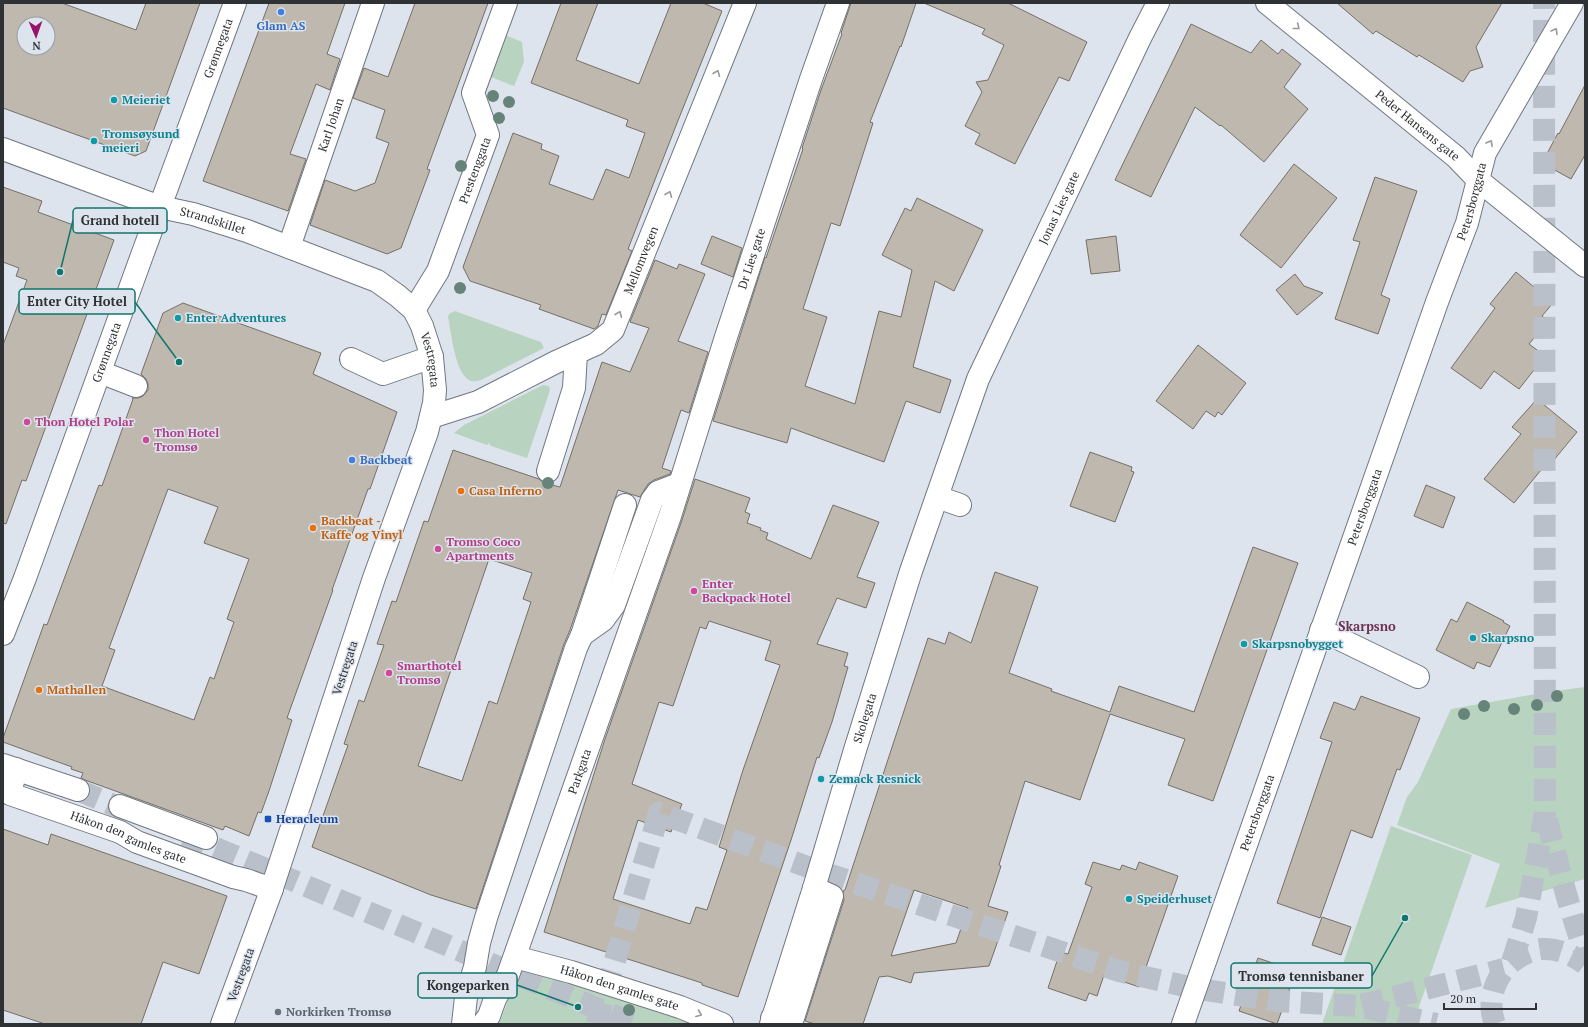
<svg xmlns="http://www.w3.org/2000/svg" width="1588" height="1027" viewBox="0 0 1588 1027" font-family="'PT Serif',serif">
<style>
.green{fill:#b8d3bf}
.building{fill:#beb8ae;stroke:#767066;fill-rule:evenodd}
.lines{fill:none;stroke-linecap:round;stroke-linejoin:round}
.minor-tunnel{stroke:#bac0c9;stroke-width:22;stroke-dasharray:22 11;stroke-linecap:butt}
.major-tunnel{stroke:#bac0c9;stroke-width:22;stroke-dasharray:22 11;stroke-linecap:butt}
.minor-casing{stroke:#717780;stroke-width:24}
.minor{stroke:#fff;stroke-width:22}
.tree{fill:#668479}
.oneway{stroke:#97989a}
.shop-dot{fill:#3f7fe0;stroke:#dde4ee;stroke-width:1.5}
.culture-dot{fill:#0f9aa8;stroke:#dde4ee;stroke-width:1.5}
.hotel-dot{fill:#d1479c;stroke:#dde4ee;stroke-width:1.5}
.food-dot{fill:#e8710a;stroke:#dde4ee;stroke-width:1.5}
.transit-dot{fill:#1a4fb4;stroke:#dde4ee;stroke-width:1.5}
.worship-dot{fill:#6b7280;stroke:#dde4ee;stroke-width:1.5}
.labels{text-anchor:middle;stroke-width:3;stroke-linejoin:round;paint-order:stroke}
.shop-label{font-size:12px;font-weight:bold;fill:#366cbe;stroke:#dde4ee}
.street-label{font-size:12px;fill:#2f3235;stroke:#dde4ee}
.culture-label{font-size:12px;font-weight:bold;fill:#0d838f;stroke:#dde4ee;text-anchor:start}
.hotel-label{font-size:12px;font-weight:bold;fill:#b23c85;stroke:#dde4ee;text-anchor:start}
.food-label{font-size:12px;font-weight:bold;fill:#c56008;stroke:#dde4ee;text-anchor:start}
.transit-label{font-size:12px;font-weight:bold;fill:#164399;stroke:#dde4ee;text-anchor:start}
.worship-label{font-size:12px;font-weight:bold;fill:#5b616d;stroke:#dde4ee;text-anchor:start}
.neighbourhood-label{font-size:13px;font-weight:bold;fill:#6f3053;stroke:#dde4ee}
.leader{fill:none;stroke:#0f766e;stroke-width:1.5}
.callout-dot{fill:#0f766e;stroke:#dde4ee;stroke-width:1.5}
.callout{fill:#dde4ee;stroke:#0f766e;stroke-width:1.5}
.callout-label{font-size:13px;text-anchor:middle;font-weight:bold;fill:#2f3235}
</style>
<rect width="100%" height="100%" fill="#dde4ee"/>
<!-- green -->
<path class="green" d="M505,35L522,42L524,62L514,86L491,77Z
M455,311L535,340L541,342L544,348L481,380C477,381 473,382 469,380C455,373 451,331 448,317L449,314Z
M543,385L549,386L550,390L527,458L491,446L489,443L487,445L454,433L464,425Z
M1585,687V879L1485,908L1500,864L1397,825L1407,797L1418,782L1451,709L1541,693Z
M1391,826L1472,855L1413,1024H1322Z
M528,976L548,977L707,1024H499L512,990Z"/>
<!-- building -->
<path class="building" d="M3,3H62L136,30L146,3H200L146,151L135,156L3,108ZM24,24H48V48H24Z
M269,3H345L327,54L340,59L330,90L316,84L290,154L306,159L288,211L203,181Z
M415,3H488L427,169L430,170L401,248L387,254L310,225L325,180L355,191L375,183L389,143L376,138L385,110L353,98L364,68L388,77Z
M561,3H598L576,60L639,84L671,3H703L722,11L677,123L628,249L632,251L606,315L602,314L598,326L594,329L539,309L541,305L470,281L463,267L513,133L542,144L541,149L559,156L549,184L593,200L606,169L629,178L645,133L626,126L628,120L531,83Z
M851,3H916L901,47L900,46L870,122L873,123L840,226L831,223L803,309L827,317L805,386L855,404L879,311L901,317L912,270L882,255L905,208L911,211L917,198L983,230L954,291L935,281L913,367L951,380L940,413L906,401L884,462L791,428L787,443L713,421L765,257L766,258L803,149L802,148L821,90L842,34L841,33Z
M924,3H1008L1087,42L1069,81L1059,77L1015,164L975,144L980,134L965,126L982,92L976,82L988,80L1004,45L982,34L985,29Z
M1337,3H1502L1476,47L1483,67L1470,71L1463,82L1419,55L1417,57L1376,31L1373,34Z
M1191,24L1251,53L1261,40L1278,54L1282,49L1301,64L1284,87L1308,109L1264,162L1221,125L1220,126L1195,107L1151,197L1115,180Z
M1585,85V155L1571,179L1542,163L1558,133L1559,134Z
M1294,164L1337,198L1281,268L1240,235Z
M1375,177L1417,191L1381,295L1390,299L1378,334L1335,319L1360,242L1353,240Z
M3,187L42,201L38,212L114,240L26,481L22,480L6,524L3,523V345L27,280L16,276L19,268L3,262Z
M712,236L742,248L733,277L701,264Z
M1116,236L1120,271L1091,274L1086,240Z
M655,260L677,269L679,264L705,274L678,341L708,352L689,413L681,410L662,468L671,471L670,474L654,480L648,484L640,497L618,490L570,630L564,644L476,909L431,895L312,847L348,745L344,744L359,700L364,702L384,645L377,644L392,601L396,602L424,521L428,522L453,450L539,479L544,483L560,487L602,362L630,372L649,328L630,322ZM489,559L532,573L523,599L531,602L497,704L489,701L462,781L418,766Z
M1516,272L1553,303L1542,316L1548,321L1529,344L1545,356L1519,389L1494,371L1481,389L1451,368L1495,308L1490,304Z
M1295,274L1304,286L1323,293L1297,315L1276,290Z
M183,303L321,353L313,374L397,412L370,489H368L332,590H333L287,718L292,720L269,791L261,813L258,812L249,836L225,826L223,830L85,780L81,778L83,773L71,769L72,767L3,742V738L44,624L47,625L99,485L102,486L133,399L132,398H138L143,396L148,390V384L146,379L141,374L163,313ZM168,489L218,507L204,543L249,559L227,619L234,622L214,679L210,677L194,720L102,686L115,650L109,648Z
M1198,345L1246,383L1222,415L1218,412L1215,417L1206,411L1193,429L1156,401Z
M1537,399L1577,432L1553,461L1550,459L1514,503L1484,479L1521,434L1512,427Z
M1090,452L1132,467L1131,471L1134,472L1115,522L1070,506Z
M695,479L750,498L745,512L750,514L747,523L761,528L760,530L768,533L766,539L811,559L833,505L879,522L857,577L875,583L866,608L837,598L817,644L848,653L844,666L848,667L832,722L819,758L817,757L792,837L738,997L702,985V983L544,932L605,739L682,520ZM709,621L771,641L765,660L780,665L743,770L719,847L727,850L707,910L696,907L690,924L613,899L638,820L671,832L682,804L632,784L659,702L673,706L700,627L706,629Z
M1426,485L1455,497L1443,528L1414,516Z
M1253,547L1298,563L1213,801L1168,785L1185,739L1110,714L1080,800L1025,781L999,865L1001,866L988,906L1008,912L989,966L914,973L911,983L888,976L879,977L863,1024H815L805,1021L844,900L843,891L845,890L928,638L945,644L949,632L971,643L995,572L1038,587L1009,673L1052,689L1051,691L1110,712L1119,686L1194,712ZM914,890L968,908L956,943L891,956Z
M1467,602L1504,621L1503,622L1510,626L1490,667L1477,662L1474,669L1436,650L1451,619L1457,622Z
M1361,696L1420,718L1400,770L1397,769L1372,838L1351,830L1320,918L1277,903L1332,742L1320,738L1334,702L1355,710Z
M3,829L48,845L51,834L227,896L199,974L163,962L141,1024H45L3,1010Z
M1093,862L1120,870L1122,865L1136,870L1139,862L1178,876L1139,987L1104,975L1097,996L1089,993L1086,1001L1048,988L1060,952L1068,954L1092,887L1085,884Z
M1322,917L1351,927L1341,955L1312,945Z
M1258,958L1296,971L1277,1024L1239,1011Z"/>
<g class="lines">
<!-- minor-tunnel -->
<path class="minor-tunnel" d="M78,790L137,815
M185,835L634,1024
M1362,1005L1504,969
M597,1024L600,1010L659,813L819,871L1119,971L1198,989L1277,1001L1359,1006L1436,1024"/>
<!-- major-tunnel -->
<path class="major-tunnel" d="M1547,820C1558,865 1569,909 1585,953
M1512,962L1526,918L1545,813L1544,3
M1495,1024C1482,990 1507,953 1542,949C1558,948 1573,955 1585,964"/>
<defs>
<g id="minor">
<path id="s1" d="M1267,3L1456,157L1478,180L1585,266"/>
<path id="s2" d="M3,149L160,207L193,214L247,231L377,281L398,296L414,310L422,326L432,357L435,390L434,403L427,432L374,578L270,894L222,1024"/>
<path id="s3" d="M289,247L373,3"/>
<path id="s4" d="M414,310L438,271L488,135L473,93L506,3"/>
<path d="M351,359L383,374L432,357"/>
<path d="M100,372L136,386"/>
<path id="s5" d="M431,417L478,402L556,362L596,344L613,330L745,3"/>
<path d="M548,471L574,388L576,353"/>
<path d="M937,497L960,505"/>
<path d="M1321,630L1418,677"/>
<path id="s6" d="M3,634L25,578L141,258L235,3"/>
<path d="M582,635L603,620L614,605L652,500L658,492L679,484"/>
<path d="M3,765L78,790"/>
<path id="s7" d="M16,769L10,794L120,832L137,842L233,877L246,880L272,889"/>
<path d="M120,806L206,838"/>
<path id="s8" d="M515,957L571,972L680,1007L722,1024"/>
<path d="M772,1018H793L832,896L814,888"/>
<path d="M463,1024L466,997L475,967L479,943L486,918L576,648L582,635L625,505"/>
<path id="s9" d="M483,1024L489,1016L495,999L508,975L670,516L725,340L811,79L838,3"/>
<path id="s10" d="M771,1024L814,888L855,750L911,571L978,379L1140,38L1158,3"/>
<path id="s11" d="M1183,1024L1437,302L1467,223L1485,153L1572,3"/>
</g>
</defs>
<!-- minor casing -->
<use href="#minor" class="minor-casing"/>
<!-- minor -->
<use href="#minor" class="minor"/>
</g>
<!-- trees -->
<g class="tree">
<circle cx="493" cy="96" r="6"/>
<circle cx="509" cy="102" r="6"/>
<circle cx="499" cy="118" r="6"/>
<circle cx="461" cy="166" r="6"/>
<circle cx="460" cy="288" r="6"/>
<circle cx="548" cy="483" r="6"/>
<circle cx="1557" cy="696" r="6"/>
<circle cx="1537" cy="705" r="6"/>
<circle cx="1484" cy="706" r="6"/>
<circle cx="1514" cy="709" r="6"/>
<circle cx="1464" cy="714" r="6"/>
<circle cx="629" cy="1010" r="6"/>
</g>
<!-- one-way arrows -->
<defs><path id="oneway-chevron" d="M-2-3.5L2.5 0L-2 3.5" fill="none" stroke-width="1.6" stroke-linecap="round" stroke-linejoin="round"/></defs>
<g class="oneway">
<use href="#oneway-chevron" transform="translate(1297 27) rotate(39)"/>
<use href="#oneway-chevron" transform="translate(1555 31) rotate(-59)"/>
<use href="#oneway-chevron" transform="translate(717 73) rotate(-68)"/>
<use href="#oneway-chevron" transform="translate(1490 143) rotate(-61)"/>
<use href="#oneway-chevron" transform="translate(669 194) rotate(-68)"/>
<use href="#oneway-chevron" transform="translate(619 314) rotate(-68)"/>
<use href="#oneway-chevron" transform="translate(699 1014) rotate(21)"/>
</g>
<!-- markers -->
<g class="shop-dot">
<circle cx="281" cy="12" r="4"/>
<circle cx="352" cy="460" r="4"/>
</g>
<g class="culture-dot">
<circle cx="114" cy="100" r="4"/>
<circle cx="94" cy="141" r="4"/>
<circle cx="178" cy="318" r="4"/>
<circle cx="1473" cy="638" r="4"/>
<circle cx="1244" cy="644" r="4"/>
<circle cx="821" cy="779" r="4"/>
<circle cx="1129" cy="899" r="4"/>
</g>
<g class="hotel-dot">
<circle cx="27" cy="422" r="4"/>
<circle cx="146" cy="440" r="4"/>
<circle cx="438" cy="549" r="4"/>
<circle cx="694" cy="591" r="4"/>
<circle cx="389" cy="673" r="4"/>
</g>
<g class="food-dot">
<circle cx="461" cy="491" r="4"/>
<circle cx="313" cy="528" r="4"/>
<circle cx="39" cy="690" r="4"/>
</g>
<rect class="transit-dot" x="264" y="815" width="8" height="8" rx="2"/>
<circle class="worship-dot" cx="278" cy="1012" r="4"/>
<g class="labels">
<!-- shop labels -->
<g class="shop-label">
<text x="281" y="30">Glam AS</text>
<text x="360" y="464" text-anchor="start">Backbeat</text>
</g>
<!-- street labels -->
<g class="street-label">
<text dy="4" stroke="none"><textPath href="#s6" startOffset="624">Grønnegata</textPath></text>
<text dy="4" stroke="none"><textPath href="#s3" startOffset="129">Karl Johan</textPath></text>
<text dy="4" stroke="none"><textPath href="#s1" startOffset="194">Peder Hansens gate</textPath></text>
<text dy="4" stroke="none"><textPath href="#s4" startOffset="153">Prestenggata</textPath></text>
<text dy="4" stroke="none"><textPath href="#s11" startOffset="872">Petersborggata</textPath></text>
<text dy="4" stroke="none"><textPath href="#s10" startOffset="867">Jonas Lies gate</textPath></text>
<text dy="4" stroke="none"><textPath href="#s2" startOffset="222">Strandskillet</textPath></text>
<text dy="4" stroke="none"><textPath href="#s9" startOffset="812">Dr Lies gate</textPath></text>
<text dy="4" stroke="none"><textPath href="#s5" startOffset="278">Mellomvegen</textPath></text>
<text dy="4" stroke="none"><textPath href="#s6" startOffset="300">Grønnegata</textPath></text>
<text dy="4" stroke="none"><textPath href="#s2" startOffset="497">Vestregata</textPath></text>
<text dy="4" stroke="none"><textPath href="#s11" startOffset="548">Petersborggata</textPath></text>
<text transform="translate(345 668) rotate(-72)" y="4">Vestregata</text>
<text dy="4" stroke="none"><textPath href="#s10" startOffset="320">Skolegata</textPath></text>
<text dy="4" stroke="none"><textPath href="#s9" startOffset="271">Parkgata</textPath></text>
<text dy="4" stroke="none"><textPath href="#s11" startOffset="224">Petersborggata</textPath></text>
<text dy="4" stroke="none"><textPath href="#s7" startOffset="152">Håkon den gamles gate</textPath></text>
<text transform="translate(241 975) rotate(-70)" y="4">Vestregata</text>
<text dy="4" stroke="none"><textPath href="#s8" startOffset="109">Håkon den gamles gate</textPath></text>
</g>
<!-- culture labels -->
<g class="culture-label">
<text x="122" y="104">Meieriet</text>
<text x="102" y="138">Tromsøysund<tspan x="102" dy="14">meieri</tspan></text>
<text x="186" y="322">Enter Adventures</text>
<text x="1481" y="642">Skarpsno</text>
<text x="1252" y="648">Skarpsnobygget</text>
<text x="829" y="783">Zemack Resnick</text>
<text x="1137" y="903">Speiderhuset</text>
</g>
<!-- hotel labels -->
<g class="hotel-label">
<text x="35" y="426">Thon Hotel Polar</text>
<text x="154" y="437">Thon Hotel<tspan x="154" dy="14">Tromsø</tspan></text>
<text x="446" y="546">Tromso Coco<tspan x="446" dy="14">Apartments</tspan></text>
<text x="702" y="588">Enter<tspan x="702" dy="14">Backpack Hotel</tspan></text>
<text x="397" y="670">Smarthotel<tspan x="397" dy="14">Tromsø</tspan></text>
</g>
<!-- food labels -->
<g class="food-label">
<text x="469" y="495">Casa Inferno</text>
<text x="321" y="525">Backbeat -<tspan x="321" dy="14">Kaffe og Vinyl</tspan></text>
<text x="47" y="694">Mathallen</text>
</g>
<!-- transit labels -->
<g class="transit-label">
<text x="276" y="823">Heracleum</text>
</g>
<!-- worship labels -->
<g class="worship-label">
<text x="286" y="1016">Norkirken Tromsø</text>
</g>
<!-- neighbourhood labels -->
<g class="neighbourhood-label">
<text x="1367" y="631">Skarpsno</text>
</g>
</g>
<!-- callouts -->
<path class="leader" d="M60 272L73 220M179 362L135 302M1405 918L1372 976M578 1007L517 985"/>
<g class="callout-dot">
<circle cx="60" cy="272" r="4"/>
<circle cx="179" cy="362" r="4"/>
<circle cx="1405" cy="918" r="4"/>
<circle cx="578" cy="1007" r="4"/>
</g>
<g class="callout">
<rect x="73" y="208" width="94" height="25" rx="4"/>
<rect x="19" y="289" width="116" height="25" rx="4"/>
<rect x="1231" y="963" width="141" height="25" rx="4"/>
<rect x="418" y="973" width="99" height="25" rx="4"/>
</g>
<g class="callout-label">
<text x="120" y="225">Grand hotell</text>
<text x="77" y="306">Enter City Hotel</text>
<text x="1301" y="981">Tromsø tennisbaner</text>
<text x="468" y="990">Kongeparken</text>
</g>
<!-- border -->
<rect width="1588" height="1027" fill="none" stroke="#2f3235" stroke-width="8"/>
<!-- north arrow -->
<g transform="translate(36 36) rotate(178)"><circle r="19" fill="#dde4ee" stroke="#979da4"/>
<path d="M0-3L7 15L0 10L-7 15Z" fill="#971268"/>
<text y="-6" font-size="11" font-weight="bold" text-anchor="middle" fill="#2f3235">N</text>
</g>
<!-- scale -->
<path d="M1444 1003v6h92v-6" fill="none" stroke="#2f3235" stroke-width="2"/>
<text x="1450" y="1003" font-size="12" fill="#2f3235" stroke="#dde4ee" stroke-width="3" paint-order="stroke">20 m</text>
</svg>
